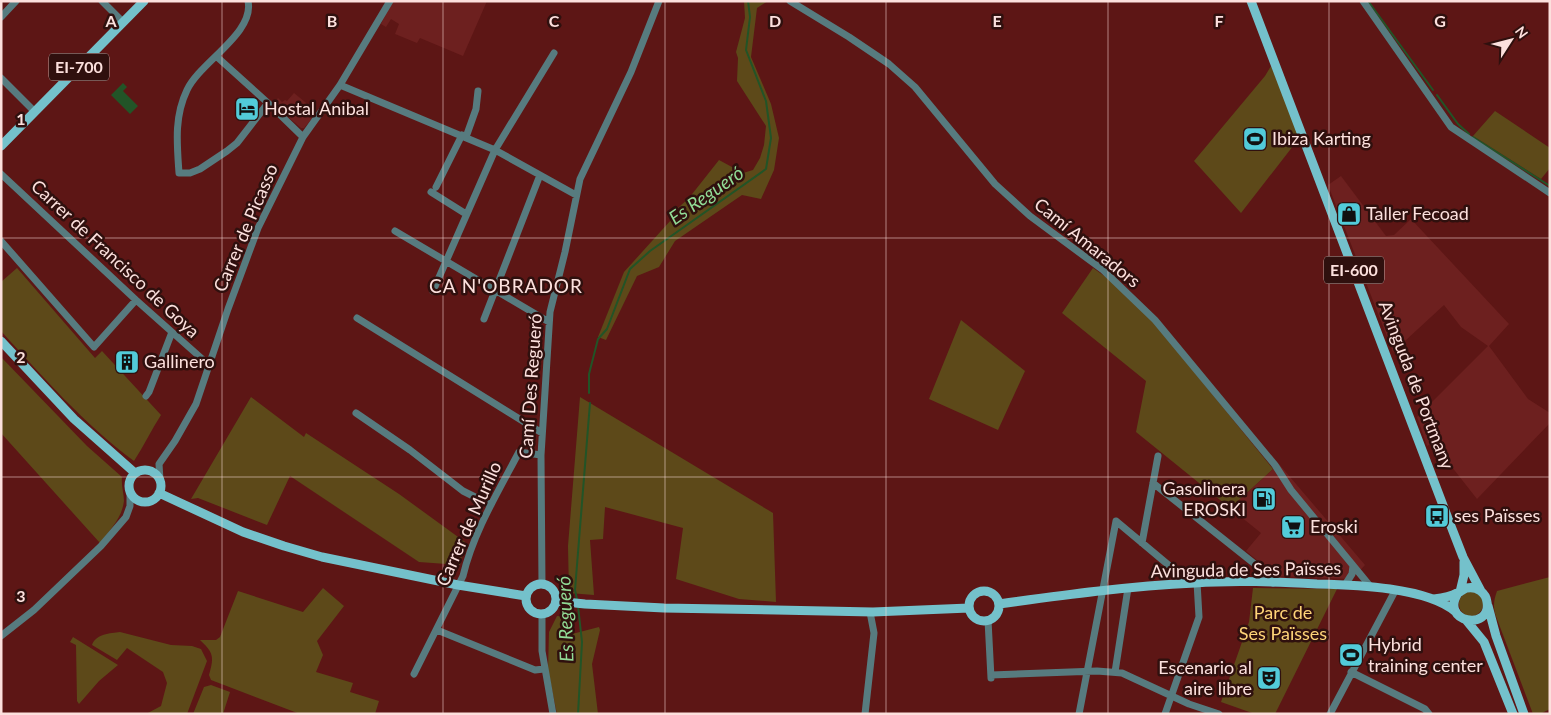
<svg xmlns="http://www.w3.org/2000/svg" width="1551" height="715" viewBox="0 0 1551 715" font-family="Lato,sans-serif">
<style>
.built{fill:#6d201f}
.green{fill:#5d4919}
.water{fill:#225427}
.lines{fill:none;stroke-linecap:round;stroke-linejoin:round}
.stream{stroke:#225427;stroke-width:2}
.minor{stroke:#577b7f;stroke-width:7}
.major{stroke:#74c1cb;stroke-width:9}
.grid{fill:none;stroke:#fce0dd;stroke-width:1;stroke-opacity:0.55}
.labels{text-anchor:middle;stroke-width:5;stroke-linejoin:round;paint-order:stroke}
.shield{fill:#2f100e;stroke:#bea29f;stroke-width:1}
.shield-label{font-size:16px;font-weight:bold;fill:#fce0dd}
.poi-label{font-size:18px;fill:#fce0dd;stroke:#2f100e;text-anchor:start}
.street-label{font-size:18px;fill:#fce0dd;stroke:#2f100e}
.park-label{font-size:18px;fill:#fed478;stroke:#2f100e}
.water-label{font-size:19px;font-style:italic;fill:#91da95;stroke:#2f100e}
.neighbourhood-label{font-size:19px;letter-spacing:1px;fill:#fce0dd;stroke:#2f100e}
.grid-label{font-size:16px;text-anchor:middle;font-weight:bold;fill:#fce0dd;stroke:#2f100e;stroke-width:5;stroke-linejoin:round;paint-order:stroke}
</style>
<rect width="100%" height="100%" fill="#5d1615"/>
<!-- built -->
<path class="built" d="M392,1H487L463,56L420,38L417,43L395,34L399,24L391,19L386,27L381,24Z
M294,93L316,111L313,114L315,115L304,128H301L273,104L278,98L282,102L285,100L287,101Z
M1341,176L1386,236L1394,235L1411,219L1509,324L1489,346L1528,399L1550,413V423L1477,499L1433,443L1427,446L1417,417L1488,346L1461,327L1444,305L1393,352L1328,185Z
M1279,464L1365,565L1352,579L1276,576L1246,551L1261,533L1230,508Z"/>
<!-- green -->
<path class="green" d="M744,1H768L757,8L751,57L771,104L779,138L774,170L761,199L742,195L675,241L659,267L637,276L606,340L598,337L624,272L671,220L669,216L689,198L719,160L743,173L753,170L760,158L764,145L766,126L737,81L738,58L736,52L745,18Z
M1271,66L1300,137L1241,213L1194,161L1265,76Z
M1495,111L1550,148V168L1541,179L1473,136Z
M17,268L95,358L102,351L161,415C151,430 144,446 134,461C84,424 43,377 1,331V282Z
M1093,268L1110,280L1156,325L1273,469L1230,508L1136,432L1146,381L1062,313Z
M961,320L1025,371L998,430L929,399Z
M1,357L87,446L122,477C121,485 124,494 124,501C122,518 110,530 100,543L1,433Z
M251,397L304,437L306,433L399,494L465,542L460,565L419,562L290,476L267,525L198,498L191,499Z
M580,397L773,513L776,602L739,599L676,579L683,528L605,507L603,539L590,540L594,595L569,593L568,546Z
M1550,577V709L1540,714H1533L1497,619C1493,609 1493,602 1497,591Z
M323,588L344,606L317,641L323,655L316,672L353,683L350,692L379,701L375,714H300L211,680L209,675C214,657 214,653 200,640H216L220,637L238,591L303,612Z
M1253,588L1337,589L1275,714H1255L1221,702L1249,622Z
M1459 604a12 12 0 1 1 24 0a12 12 0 1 1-24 0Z
M557,616L571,617L572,634L599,627L600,630L592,664L598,714H557L548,670L549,632Z
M120,632L171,645L192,646L201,649L207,661L187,714H146L161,706L167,683L163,672L127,648L117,660L92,645C96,634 110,633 120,632Z
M73,637L118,665L99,681L79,704L77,701L76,645L70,642Z
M211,685L230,692L223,714H193L204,687Z"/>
<!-- water -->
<path class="water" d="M123,83L127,87L123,91L138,106L130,114L111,95Z"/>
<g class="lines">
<!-- stream -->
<path class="stream" d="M1368,1L1433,90
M1437,95L1458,124L1469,134
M1473,137L1550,186
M589,393V374L598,339L607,329L630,269L650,251L766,169L771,138L766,101L746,50L750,17L748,1
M577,599L575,590L590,403
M578,714L582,642L578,606"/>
<!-- minor -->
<path class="minor" d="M102,1L123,22
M248,1C255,33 200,62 187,90C174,117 177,144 179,173H190L200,169L227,151L237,143L268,103
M790,1L849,37L889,64L915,87L995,184L1030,216L1103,270L1155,320L1275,465L1291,490L1370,586
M1363,1L1451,127L1550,193
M1,17L16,1
M216,56L268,103L303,137
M1,78L35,112
M340,85L495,150L576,195
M466,137L476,109L478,91
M1,174L136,300L209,365
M436,187L462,135
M431,192L466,214
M395,231L549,322
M1,241L94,347L136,300
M433,291L495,150L554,53
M357,318L542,433
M484,319L540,175
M146,396L149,392L172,332
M356,413L410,450L463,491L491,505
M160,480L159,464L175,441L196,404L228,309L258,228L303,137L340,85L390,1
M1153,483L1261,569L1273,583
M1142,543L1158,456
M542,584L541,455L550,312L565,252L580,179L631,72L659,1
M1345,585L1352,574L1353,566
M542,615V651L553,714
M988,620L991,678
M437,630L535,670L544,669
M1,636L34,610L101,546L126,517L130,506V493
M1115,672L1128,588
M1351,672L1425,709L1429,714
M414,674L463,576C473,533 498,492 519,452L541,455
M991,675L1097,671L1122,673L1189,704L1219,714
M865,714L874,633L870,612
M1079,714L1116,521L1184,578L1188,583
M1165,714L1199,617L1197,582
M1330,714L1395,591"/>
<!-- major -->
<path class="major" d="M1251,1L1449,521L1463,557L1481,591
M1,146L144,1
M1,341L74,419L135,473
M129 486a16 16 0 1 1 32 0a16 16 0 1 1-32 0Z
M159,493L243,532L284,546L322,557L458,585L526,596
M526 599a15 15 0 1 1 30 0a15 15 0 1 1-30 0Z
M969 606a15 15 0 1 1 30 0a15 15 0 1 1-30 0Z
M1460,592L1464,575V562
M1434,599C1442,598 1450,597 1457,593C1461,592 1463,589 1467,588C1477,586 1486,593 1487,602C1492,631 1439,623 1458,593
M556,601L585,604L664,608L776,610L873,612L969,608
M999,604C1064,595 1129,586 1195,583C1235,580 1277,582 1317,584C1355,585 1427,587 1456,612
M1488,606L1496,636L1524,714
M1466,620L1484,642L1513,714"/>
</g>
<!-- grid -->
<path class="grid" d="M222,1V714M443,1V714M665,1V714M886,1V714M1108,1V714M1329,1V714M1,238H1550M1,477H1550"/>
<!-- icons -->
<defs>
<symbol id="hotel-square" viewBox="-11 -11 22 22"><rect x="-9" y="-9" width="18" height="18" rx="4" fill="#52cbd9" stroke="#2f100e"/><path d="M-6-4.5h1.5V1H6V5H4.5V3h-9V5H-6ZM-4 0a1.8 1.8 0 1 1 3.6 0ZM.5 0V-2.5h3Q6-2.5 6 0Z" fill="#111"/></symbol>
<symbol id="stadium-square" viewBox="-11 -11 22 22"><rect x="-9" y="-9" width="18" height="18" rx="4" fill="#52cbd9" stroke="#2f100e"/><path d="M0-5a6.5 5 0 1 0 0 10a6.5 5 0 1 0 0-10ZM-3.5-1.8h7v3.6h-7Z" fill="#111"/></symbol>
<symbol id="shop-square" viewBox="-11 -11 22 22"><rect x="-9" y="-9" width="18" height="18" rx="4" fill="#52cbd9" stroke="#2f100e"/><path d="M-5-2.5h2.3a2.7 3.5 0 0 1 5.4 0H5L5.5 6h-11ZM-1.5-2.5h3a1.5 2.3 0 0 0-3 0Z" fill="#111"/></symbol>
<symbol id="building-square" viewBox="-11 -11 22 22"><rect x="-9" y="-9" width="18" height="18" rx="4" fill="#52cbd9" stroke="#2f100e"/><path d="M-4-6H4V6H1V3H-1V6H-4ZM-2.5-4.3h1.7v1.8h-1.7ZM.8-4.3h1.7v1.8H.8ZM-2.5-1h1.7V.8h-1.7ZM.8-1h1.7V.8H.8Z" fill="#111"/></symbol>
<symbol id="fuel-square" viewBox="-11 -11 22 22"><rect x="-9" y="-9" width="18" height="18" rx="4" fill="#52cbd9" stroke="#2f100e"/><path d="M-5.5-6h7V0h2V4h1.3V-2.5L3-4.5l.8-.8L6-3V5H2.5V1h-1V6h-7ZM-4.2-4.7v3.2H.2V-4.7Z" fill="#111"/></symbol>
<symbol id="bus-square" viewBox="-11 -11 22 22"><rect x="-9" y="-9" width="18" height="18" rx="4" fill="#52cbd9" stroke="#2f100e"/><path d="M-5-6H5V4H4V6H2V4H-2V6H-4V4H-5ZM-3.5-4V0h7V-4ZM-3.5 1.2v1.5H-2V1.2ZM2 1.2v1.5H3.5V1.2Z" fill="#111"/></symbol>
<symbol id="supermarket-square" viewBox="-11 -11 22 22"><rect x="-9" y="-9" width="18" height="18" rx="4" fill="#52cbd9" stroke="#2f100e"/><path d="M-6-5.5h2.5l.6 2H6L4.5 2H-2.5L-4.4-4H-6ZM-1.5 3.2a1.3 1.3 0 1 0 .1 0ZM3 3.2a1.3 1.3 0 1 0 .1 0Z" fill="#111"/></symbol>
<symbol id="theatre-square" viewBox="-11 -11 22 22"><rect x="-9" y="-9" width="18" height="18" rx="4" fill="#52cbd9" stroke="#2f100e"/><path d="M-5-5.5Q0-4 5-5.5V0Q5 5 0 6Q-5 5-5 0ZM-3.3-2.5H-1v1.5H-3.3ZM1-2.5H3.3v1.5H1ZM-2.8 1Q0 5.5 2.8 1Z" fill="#111"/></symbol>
</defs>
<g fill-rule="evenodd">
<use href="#hotel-square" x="233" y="95" width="28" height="28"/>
<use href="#stadium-square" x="1241" y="125" width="28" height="28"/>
<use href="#shop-square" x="1335" y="200" width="28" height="28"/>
<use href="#building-square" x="113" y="348" width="28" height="28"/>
<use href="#fuel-square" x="1250" y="485" width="28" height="28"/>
<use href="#bus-square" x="1423" y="502" width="28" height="28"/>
<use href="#supermarket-square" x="1279" y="513" width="28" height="28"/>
<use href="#stadium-square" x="1337" y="641" width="28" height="28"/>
<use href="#theatre-square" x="1255" y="664" width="28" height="28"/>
</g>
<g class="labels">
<!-- shield labels -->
<g class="shield">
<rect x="49" y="53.5" width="60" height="27" rx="4"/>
<rect x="1324" y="256.5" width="60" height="27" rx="4"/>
</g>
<g class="shield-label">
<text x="79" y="73">EI-700</text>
<text x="1354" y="276">EI-600</text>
</g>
<!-- poi labels -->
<g class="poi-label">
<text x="264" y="115">Hostal Anibal</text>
<text x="1272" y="145">Ibiza Karting</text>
<text x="1366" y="220">Taller Fecoad</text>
<text x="144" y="368">Gallinero</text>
<text x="1246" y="495" text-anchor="end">Gasolinera<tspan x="1246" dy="21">EROSKI</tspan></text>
<text x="1454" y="522">ses Païsses</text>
<text x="1310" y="533">Eroski</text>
<text x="1368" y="651">Hybrid<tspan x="1368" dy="21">training center</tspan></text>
<text x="1252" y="674" text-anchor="end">Escenario al<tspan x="1252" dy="21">aire libre</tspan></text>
</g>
<!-- street labels -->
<g class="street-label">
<text transform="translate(246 228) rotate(-67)" y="6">Carrer de Picasso</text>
<text transform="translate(1087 243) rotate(39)" y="6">Camí Amaradors</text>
<text transform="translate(115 259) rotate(43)" y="6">Carrer de Francisco de Goya</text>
<text transform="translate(1416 385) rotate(69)" y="6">Avinguda de Portmany</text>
<text transform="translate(531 386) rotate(-86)" y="6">Camí Des Regueró</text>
<text transform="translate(469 524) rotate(-66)" y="6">Carrer de Murillo</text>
<text transform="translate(1246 570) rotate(-1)" y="6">Avinguda de Ses Païsses</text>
</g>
<!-- park labels -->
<g class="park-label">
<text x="1283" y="619">Parc de<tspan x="1283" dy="21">Ses Païsses</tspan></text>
</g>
<!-- water labels -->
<g class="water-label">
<text transform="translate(706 195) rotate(-35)" y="7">Es Regueró</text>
<text transform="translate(565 619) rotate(-92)" y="7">Es Regueró</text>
</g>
<!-- neighbourhood labels -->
<g class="neighbourhood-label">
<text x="506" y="293">CA N'OBRADOR</text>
</g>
</g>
<g class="grid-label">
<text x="111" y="27">A</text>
<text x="332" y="27">B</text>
<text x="554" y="27">C</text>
<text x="775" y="27">D</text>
<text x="997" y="27">E</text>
<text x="1219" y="27">F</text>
<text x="1440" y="27">G</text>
<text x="21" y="125">1</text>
<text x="21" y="363">2</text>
<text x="21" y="602">3</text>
</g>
<!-- border -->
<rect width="1551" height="715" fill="none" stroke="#fce0dd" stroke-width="5"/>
<!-- north arrow -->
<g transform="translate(1511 40) rotate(54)" stroke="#2f100e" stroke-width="4" paint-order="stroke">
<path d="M0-4L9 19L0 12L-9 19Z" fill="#fce0dd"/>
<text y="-8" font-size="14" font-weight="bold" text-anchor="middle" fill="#fce0dd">N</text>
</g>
</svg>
